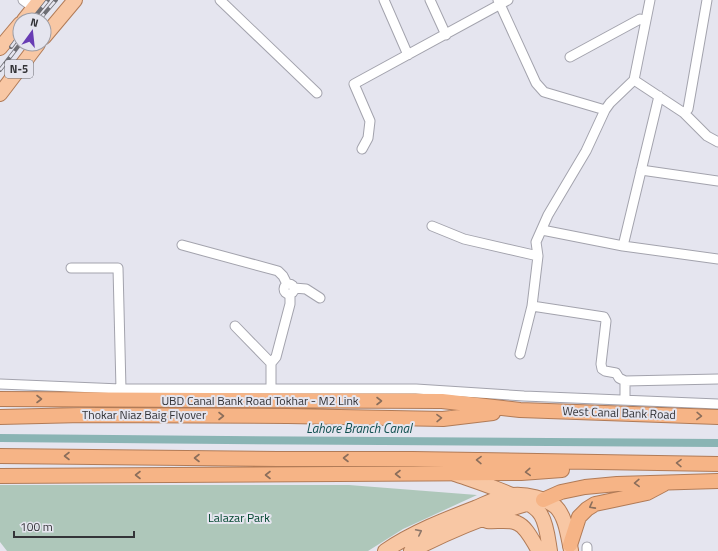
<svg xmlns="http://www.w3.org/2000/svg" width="718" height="551" viewBox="0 0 718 551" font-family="'Titillium Web',sans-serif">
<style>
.green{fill:#aec7ba}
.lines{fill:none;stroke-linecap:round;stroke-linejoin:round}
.canal{stroke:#8ab4b4;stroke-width:8}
.minor-casing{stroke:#a3a3ad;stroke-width:11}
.primary-casing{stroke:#b17b57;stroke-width:16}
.trunk-casing{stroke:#b17b57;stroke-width:16}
.minor{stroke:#fff;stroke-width:9}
.primary{stroke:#f8c7a4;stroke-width:14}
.trunk{stroke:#f6b486;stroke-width:14}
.rail-casing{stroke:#6e6e74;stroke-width:4}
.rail{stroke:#e5e5ef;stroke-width:2.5;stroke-dasharray:8;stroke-linecap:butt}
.oneway{stroke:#8b6e5b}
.oneway2{stroke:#8c7669}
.labels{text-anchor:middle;stroke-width:4;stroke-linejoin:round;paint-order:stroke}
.shield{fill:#e5e5ef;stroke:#69696f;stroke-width:1}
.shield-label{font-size:11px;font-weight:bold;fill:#343438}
.street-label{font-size:12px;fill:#343438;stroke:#e5e5ef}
.park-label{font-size:12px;fill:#00452e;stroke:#e5e5ef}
.water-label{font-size:13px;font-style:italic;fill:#104f50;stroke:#e5e5ef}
</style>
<rect width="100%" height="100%" fill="#e5e5ef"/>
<!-- green -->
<path class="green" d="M0,485H349L477,495L403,529L368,551H7L0,542Z"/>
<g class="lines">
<!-- canal -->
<path class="canal" d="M0,438L226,440L718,443"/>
<defs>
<path id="minor" d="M23,0L34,8
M220,0L317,93
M384,0L408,55
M430,0L446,35
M498,0L536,83L544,92L605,110
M570,57L640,19L645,21
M634,80L684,113L707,136L718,142
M684,113L688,109L707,0
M362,149L368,138L370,121L354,84L508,0
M641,170L718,181
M432,226L464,239L538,256
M542,230L623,246L718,259
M182,245L278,271L283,276L287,284
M623,246L659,96
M71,268H118L121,389
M284 289a5 5 0 1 1 10 0a5 5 0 1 1-10 0Z
M294,288L306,289L320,298
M532,306L604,317L606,321L601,364L602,369L605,371L616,373L619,378L625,381L718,379
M235,326L271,363
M520,354L532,306L538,256L536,242L548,215L586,151L605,110L610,103L634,80L650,0
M625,381V400
M0,384L121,389H416L524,396L718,404
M271,389V363L276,357L290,304V294
M587,547V551"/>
<path id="primary" d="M24,20L40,0
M44,37L75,0
M0,48L20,24
M0,94L38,44
M455,474C474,481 532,498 541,515C547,525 548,539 550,551
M487,521C496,522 509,519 517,523C527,527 533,542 539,551
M385,551C413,532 444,520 475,508C487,503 500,496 513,495C527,494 545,498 556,507C566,517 568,537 571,550
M411,551C449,531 491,514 533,502"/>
<path id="trunk" d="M0,399L442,401L520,410L718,417
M0,417L83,415L288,416L443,419L493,413
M0,456L278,459H413L718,464
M0,476L521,473L562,470
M543,500L561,492L585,487L617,484L718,481
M570,545L579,517L587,509L595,504L647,493L664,484"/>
</defs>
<!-- minor casing -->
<use href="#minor" class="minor-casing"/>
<!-- primary casing -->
<use href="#primary" class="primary-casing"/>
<!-- trunk casing -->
<use href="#trunk" class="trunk-casing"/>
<!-- minor -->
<use href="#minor" class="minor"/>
<!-- primary -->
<use href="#primary" class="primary"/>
<!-- trunk -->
<use href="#trunk" class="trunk"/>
<defs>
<path id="rail" d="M32,20L48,0
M39,20L56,0
M11,47L20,35
M0,70L20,44"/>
</defs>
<!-- rail casing -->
<use href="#rail" class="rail-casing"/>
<!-- rail -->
<use href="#rail" class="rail"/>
</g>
<!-- one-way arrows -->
<defs><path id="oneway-chevron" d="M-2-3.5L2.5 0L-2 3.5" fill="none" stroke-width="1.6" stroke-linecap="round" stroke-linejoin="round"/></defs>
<g class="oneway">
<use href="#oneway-chevron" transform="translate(39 399)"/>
<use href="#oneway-chevron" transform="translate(379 401)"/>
<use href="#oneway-chevron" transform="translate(221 416)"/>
<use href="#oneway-chevron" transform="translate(699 416) rotate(2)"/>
<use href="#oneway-chevron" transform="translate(439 418) rotate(-1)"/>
<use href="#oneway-chevron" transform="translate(67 456) rotate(-180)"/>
<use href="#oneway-chevron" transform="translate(197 458) rotate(-180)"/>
<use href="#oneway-chevron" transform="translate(346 458) rotate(180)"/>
<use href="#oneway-chevron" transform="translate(479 460) rotate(-179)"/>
<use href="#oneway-chevron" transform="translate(679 463) rotate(-179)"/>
<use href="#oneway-chevron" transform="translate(528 472) rotate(176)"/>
<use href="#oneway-chevron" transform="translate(398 474) rotate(180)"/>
<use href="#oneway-chevron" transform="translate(138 475) rotate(180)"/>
<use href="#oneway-chevron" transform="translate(268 475) rotate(180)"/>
<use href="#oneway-chevron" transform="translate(637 483) rotate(178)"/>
<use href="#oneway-chevron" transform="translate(592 506) rotate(152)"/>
</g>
<use class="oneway2" href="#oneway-chevron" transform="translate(419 532) rotate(-27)"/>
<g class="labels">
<!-- shield labels -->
<rect class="shield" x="5" y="60" width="28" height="18" rx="3"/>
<g class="shield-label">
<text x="19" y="73">N-5</text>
</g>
<!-- street labels -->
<g class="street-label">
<text x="260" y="405">UBD Canal Bank Road Tokhar - M2 Link</text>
<text transform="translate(619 413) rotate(2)" y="4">West Canal Bank Road</text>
<text x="144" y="419">Thokar Niaz Baig Flyover</text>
</g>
<!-- park labels -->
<g class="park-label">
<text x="239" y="522">Lalazar Park</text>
</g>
<!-- water labels -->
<g class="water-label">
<text x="359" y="433">Lahore Branch Canal</text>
</g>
</g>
<!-- north arrow -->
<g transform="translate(32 32) rotate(15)"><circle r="19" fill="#e5e5ef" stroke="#9e9ea6"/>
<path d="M0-3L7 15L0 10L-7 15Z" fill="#683cb4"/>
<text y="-6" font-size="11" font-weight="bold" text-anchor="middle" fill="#343438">N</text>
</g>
<!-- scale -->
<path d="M14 531v6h120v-6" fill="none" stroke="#343438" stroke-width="2"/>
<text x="20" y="531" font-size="12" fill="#343438" stroke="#e5e5ef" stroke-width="3" paint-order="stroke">100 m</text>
</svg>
